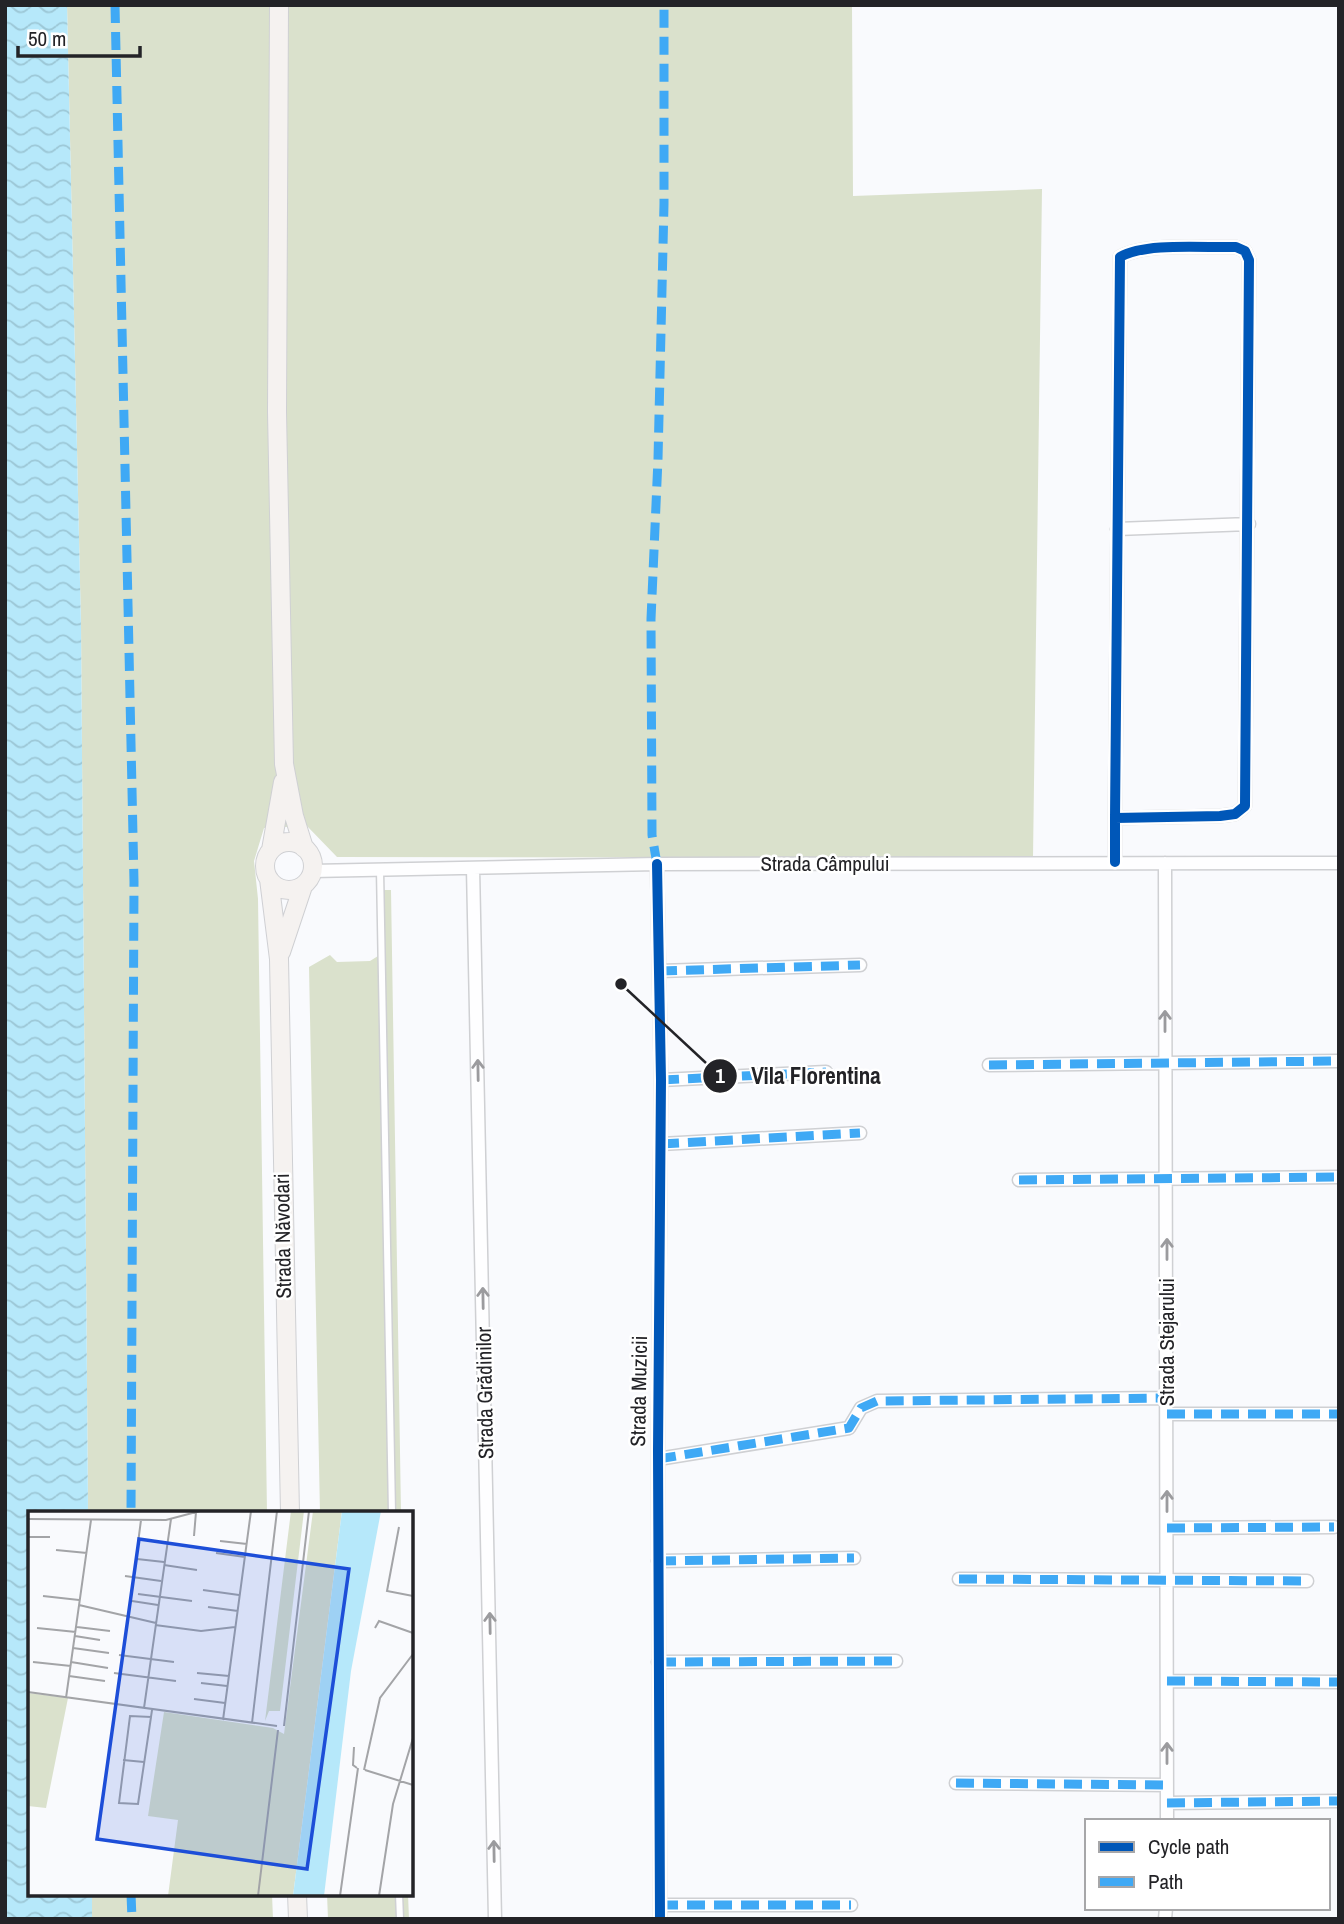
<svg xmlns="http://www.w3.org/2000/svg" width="1344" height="1924" viewBox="0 0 1344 1924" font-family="'Archivo Narrow',sans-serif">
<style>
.green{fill:#dae1cc}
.water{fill:url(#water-waves)}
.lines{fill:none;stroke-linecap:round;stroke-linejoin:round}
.lane-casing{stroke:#cfd0d3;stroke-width:9}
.street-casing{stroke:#cfd0d3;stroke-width:15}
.secondary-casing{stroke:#cfd0d3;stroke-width:20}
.lane{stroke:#fefeff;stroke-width:6}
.street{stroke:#fefeff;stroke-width:12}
.secondary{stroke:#f5f2f0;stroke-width:18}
.quiet{stroke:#3fa9f5;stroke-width:9;stroke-dasharray:18 9;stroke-linecap:butt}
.cycleway-casing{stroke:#fff;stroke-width:15}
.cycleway{stroke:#0057b8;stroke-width:10}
.oneway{stroke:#9b9b9e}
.labels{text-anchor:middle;stroke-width:5;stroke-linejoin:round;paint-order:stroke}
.street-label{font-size:21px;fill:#232327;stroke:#fff}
.inset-road{fill:none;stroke:#a3a4a7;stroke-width:2}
.view{fill:#1d4ed8;fill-opacity:0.15;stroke:#1d4ed8;stroke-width:3.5}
.inset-edge{fill:none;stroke:#232327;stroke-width:3.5}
.leader{fill:none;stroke:#232327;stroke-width:2.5}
.callout-dot{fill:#232327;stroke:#fff;stroke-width:2.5}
.mark-label{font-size:21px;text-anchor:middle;font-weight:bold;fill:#fff}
.callout-label{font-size:23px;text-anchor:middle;font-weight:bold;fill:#232327;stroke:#fff;stroke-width:5;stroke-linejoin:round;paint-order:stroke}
</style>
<defs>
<pattern id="water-waves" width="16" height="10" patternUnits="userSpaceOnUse" patternTransform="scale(1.75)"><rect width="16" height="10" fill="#b6e8fa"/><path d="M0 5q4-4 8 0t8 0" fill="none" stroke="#9cc7d6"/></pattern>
</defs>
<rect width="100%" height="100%" fill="#f9fafd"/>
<!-- green -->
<path class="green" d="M67,5H852L853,196L1042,189L1033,858L337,857L307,826L264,828L254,861L258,899L267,1513H88L81,627Z
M378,890H391L401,1513H320L309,967L330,955L337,962L370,961L378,956Z
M92,1894H272L273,1919H92Z
M327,1894H408L409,1919H328Z"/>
<!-- water -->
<path class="water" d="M5,5H67L81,627L88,1513H30V1894H92V1919H5Z"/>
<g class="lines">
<defs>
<path id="lane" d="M380,870L392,1513
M399,1894L400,1919"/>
<path id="street" d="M1117,529L1249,524
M1115,862V818L1220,816L1235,814L1245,806L1249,260L1245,251L1236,247C1205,248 1146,242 1120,257L1115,818
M1165,863L1167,1821
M657,864L661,1080L658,1451L660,1919
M473,868L495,1919
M312,871L657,864L1339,863
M659,971L860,965
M989,1065L1339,1061
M661,1080L826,1072
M661,1144L860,1133
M1019,1180L1339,1177
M1167,1414H1339
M658,1459L849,1428L861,1408L877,1401L1167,1398
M1167,1528L1334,1527
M658,1561L854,1558
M959,1579L1307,1581
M658,1662L896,1661
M1167,1681L1339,1682
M956,1783L1167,1785
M1167,1803L1339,1801
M660,1905H851
M1165,1919L1166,1908"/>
<path id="secondary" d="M279,5L277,412L284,764L294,816L304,848
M265 866a24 24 0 1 1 48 0a24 24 0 1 1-48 0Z
M271,850L283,782
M269,879L279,959L290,1513
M281,952L303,886
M297,1894L298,1919"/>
</defs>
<!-- lane casing -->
<use href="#lane" class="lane-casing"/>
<!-- street casing -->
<use href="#street" class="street-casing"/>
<!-- secondary casing -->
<use href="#secondary" class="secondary-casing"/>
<!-- lane -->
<use href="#lane" class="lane"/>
<!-- street -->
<use href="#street" class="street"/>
<!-- secondary -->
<use href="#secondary" class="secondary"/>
<!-- quiet -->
<path class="quiet" d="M115,5L134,882L131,1513
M657,864L652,835L651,619L658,459L664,204V5
M659,971L860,965
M989,1065L1339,1061
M661,1080L826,1072
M661,1144L860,1133
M1019,1180L1339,1177
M1167,1414H1339
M658,1459L849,1428L861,1408L877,1401L1167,1398
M1167,1528L1334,1527
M658,1561L854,1558
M959,1579L1307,1581
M658,1662L896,1661
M1167,1681L1339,1682
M956,1783L1167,1785
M1167,1803L1339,1801
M131,1894L132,1919
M660,1905H851"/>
<defs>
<path id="cycleway" d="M1115,862V818L1220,816L1235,814L1245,806L1249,260L1245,251L1236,247C1205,248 1146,242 1120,257L1115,818
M657,864L661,1080L658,1451L660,1919"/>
</defs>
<!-- cycleway casing -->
<use href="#cycleway" class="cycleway-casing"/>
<!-- cycleway -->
<use href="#cycleway" class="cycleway"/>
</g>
<!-- one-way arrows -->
<defs><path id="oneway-shaft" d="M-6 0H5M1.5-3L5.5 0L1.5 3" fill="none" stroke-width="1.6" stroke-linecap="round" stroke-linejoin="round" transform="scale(1.75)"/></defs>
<g class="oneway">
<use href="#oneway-shaft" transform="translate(1165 1021) rotate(-90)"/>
<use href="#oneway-shaft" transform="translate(478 1070) rotate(-91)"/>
<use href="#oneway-shaft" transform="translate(1167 1249) rotate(-90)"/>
<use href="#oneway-shaft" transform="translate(483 1298) rotate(-91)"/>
<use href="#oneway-shaft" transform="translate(1167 1501) rotate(-90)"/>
<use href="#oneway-shaft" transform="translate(490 1623) rotate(-91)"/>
<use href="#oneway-shaft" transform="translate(1167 1753) rotate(-90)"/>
<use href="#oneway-shaft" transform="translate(494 1851) rotate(-91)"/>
</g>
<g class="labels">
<!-- street labels -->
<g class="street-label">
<text x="825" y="871">Strada Câmpului</text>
<text transform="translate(283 1236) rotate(-91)" y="7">Strada Năvodari</text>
<text transform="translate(1167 1342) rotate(-90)" y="7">Strada Stejarului</text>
<text transform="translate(639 1391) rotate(-89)" y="7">Strada Muzicii</text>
<text transform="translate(485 1393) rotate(-91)" y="7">Strada Grădinilor</text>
</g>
</g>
<!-- overview -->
<g transform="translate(28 1511)">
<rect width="385" height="385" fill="#f9fafd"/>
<path d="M263,0H276L252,200H241L237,210ZM285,0H314L265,385H140L150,309L120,305L136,201L245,217L256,223ZM0,182L40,187L18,297L0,295Z" fill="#dae1cc"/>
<path d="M314,0H353L323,160L296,385H265Z" fill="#b6e8fa"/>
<path class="inset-road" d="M0,8L138,9L172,0M371,16L359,80L385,85M166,25L168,1M0,26H22M192,30L219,33M110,32L113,9M28,39L59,42M188,42L217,46M109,48L136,51M136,54L169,59M97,65L133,70M175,79L211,84M110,83L164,90M15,85L51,89M104,90L130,94M51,94L128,112M180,96L210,100M127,114L173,120L207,116M49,116L82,120M9,117L48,121M347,117L351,110L385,122M47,125L72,129M45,137L81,142M91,144L146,151M5,151L43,155M43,151L80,157M86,162L148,170M169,162L201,165M41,165L77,170M173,172L199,175M0,181L249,215M38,187L63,9M166,188L197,192M116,197L143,8M123,206L110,293L91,292L102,205L123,206L124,199M195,209L223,0M224,212L249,0M256,215L281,0M326,236L325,254L329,257M95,249L116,251M336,259L352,187L385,143M337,259L385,274M230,385L250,219M312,385L330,257M351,385L365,293L385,227"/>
<path class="view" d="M111,28L321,58L279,358L69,328Z"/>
<rect width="385" height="385" class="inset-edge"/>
</g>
<!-- callouts -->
<path class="leader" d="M621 984L720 1076"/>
<g class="callout-dot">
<circle cx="621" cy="984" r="7"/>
<circle cx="720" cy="1076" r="18"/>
</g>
<g class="mark-label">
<text x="720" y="1083">1</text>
</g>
<g class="callout-label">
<text x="816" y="1084">Vila Florentina</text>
</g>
<!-- border -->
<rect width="1344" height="1924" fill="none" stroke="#232327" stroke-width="14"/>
<!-- legend -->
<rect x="1085" y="1819" width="245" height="91" fill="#ffffff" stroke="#a7a7a9" stroke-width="2"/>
<rect x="1099" y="1842" width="35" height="10" fill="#0057b8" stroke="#a7a7a9" stroke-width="2"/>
<text x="1148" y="1854" font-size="21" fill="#232327">Cycle path</text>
<rect x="1099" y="1877" width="35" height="10" fill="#3fa9f5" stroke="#a7a7a9" stroke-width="2"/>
<text x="1148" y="1889" font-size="21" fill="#232327">Path</text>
<!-- scale -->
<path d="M18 46v10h122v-10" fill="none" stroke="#232327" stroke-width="3.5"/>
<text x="28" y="46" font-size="21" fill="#232327" stroke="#ffffff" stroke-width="5" paint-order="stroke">50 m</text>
</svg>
